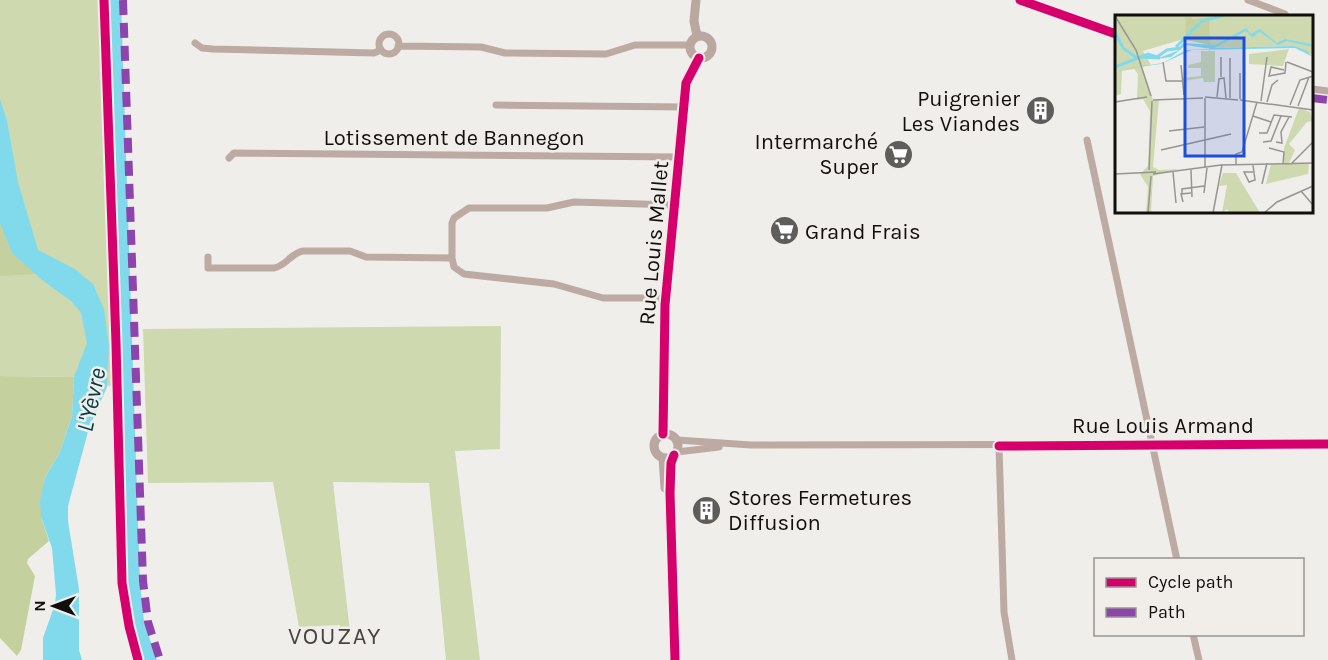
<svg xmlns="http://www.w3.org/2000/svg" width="1328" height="660" viewBox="0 0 1328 660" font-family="Karla,sans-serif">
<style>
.green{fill:#ced9af}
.forest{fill:#c5d09f}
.water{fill:#81daeb}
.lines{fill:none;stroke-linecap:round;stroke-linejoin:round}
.street{stroke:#bcaaa3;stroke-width:7}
.secondary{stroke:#baa8a0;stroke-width:9}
.quiet{stroke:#8e44ad;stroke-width:8;stroke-dasharray:15 8;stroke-linecap:butt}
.cycleway-casing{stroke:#f1eeea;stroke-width:13}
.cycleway{stroke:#d6006c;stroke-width:9}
.labels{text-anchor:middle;stroke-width:5;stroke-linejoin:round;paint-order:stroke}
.poi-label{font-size:22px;fill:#100f0d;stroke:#f1eeea;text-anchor:end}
.street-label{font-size:22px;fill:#100f0d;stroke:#f1eeea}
.water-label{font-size:24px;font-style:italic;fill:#023e49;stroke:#f1eeea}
.neighbourhood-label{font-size:24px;letter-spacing:1.5px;fill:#474541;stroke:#f1eeea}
.inset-river{fill:none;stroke:#81daeb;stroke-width:3}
.inset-road{fill:none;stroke:#969592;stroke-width:1.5}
.view{fill:#1d4ed8;fill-opacity:0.15;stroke:#1d4ed8;stroke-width:3}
.inset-edge{fill:none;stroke:#100f0d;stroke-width:3}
</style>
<rect width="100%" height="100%" fill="#f0eeeb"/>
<!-- green -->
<path class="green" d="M0,0H104L117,388L74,377L0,376Z
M501,326L500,449L455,451L480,660H446L429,483L333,482L350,632L341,633L340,625L299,627L273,482L148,483L143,329Z"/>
<!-- forest -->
<path class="forest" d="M0,223L12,253L36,274L0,276Z
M0,376L74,377L72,416L60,452L45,478L41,517L49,541L28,559L27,563L35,576L21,650L17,656L0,638Z"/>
<!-- water -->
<path class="water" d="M107,0H121L140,583L144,622L157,660H141L130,626L125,584Z
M0,99L7,121L18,182L38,250L75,269L93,284L104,309L109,345L107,387L89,428L68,506V521L79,589V650L82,660H43V638L55,604L56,594L52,548L41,517L40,501L45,478L60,452L72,416L74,377L87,343L81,313L71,301L42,280L12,253L0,223Z"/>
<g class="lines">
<!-- street -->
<path class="street" d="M1248,0L1285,14L1286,16
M379 44a10 10 0 1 1 20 0a10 10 0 1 1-20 0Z
M195,43L202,48L213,49L374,53L381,50
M398,46L481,47L505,53L606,54L635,45H689
M1312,89L1328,91
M496,105L685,107
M1087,140L1177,560
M229,158L234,153L680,157
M208,257V268H274C286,266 291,253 303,251H350L366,257L452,258
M665,298H603L554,284L464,274L454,267L452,258V223L454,218L469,208H547L574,202L675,205
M677,440L751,445L1328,444
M999,446L1004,612L1012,660
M677,452L719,447
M1193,634L1199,660"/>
<!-- secondary -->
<path class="secondary" d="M696,0L694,21L697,36
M690 47a11 11 0 1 1 22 0a11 11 0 1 1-22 0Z
M654 446a12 12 0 1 1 24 0a12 12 0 1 1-24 0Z
M663,434L665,305L686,83L699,58
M674,455L671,463L670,493L675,660
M663,458L665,488"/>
<!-- quiet -->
<path class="quiet" d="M123,0L143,581L148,622L160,660
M1312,98L1328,100"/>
<defs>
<path id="cycleway" d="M104,0L116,343L122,583L129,626L138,660
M1020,0L1116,34
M663,434L665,305L686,83L699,58
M999,446L1328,444
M674,455L671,463L670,493L675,660"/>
</defs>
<!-- cycleway casing -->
<use href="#cycleway" class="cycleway-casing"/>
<!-- cycleway -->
<use href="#cycleway" class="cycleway"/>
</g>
<!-- icons -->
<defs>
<symbol id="building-disc" viewBox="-11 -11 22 22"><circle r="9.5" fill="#5e5d5b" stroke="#f1eeea"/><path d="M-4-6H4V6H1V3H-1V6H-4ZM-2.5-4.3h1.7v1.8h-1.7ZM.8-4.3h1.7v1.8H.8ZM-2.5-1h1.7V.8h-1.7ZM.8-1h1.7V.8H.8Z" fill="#fff"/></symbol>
<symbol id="supermarket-disc" viewBox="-11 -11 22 22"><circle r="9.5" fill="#5e5d5b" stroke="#f1eeea"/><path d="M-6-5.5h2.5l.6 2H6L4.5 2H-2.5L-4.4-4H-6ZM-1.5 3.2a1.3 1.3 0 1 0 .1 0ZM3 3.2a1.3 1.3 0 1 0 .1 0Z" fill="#fff"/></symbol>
</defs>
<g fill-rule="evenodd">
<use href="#building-disc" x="1024" y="94" width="33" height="33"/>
<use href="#supermarket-disc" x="882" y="138" width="33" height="33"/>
<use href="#supermarket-disc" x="768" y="214" width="33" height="33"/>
<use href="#building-disc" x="690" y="494" width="33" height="33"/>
</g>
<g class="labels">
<!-- poi labels -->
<g class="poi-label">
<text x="1020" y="106">Puigrenier<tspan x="1020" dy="25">Les Viandes</tspan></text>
<text x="878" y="149">Intermarché<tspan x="878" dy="25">Super</tspan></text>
<text x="805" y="239" text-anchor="start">Grand Frais</text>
<text x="728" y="505" text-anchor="start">Stores Fermetures<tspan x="728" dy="25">Diffusion</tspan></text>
</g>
<!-- street labels -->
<g class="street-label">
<text x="454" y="145">Lotissement de Bannegon</text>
<text transform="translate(653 243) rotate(-85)" y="8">Rue Louis Mallet</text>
<text x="1163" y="433">Rue Louis Armand</text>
</g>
<!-- water labels -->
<g class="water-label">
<text transform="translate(91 400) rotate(-78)" y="8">L'Yèvre</text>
</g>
<!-- neighbourhood labels -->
<g class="neighbourhood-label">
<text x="335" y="644">VOUZAY</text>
</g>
</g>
<!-- overview -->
<g transform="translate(1115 15)">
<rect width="198" height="198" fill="#f0eeeb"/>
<path d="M0,0H70L72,23L28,36L36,50L27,52L38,85L44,84L38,152L44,155L64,154L38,161L36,198H31L33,172L25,159L33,151L35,96L28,84L22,85L23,59L19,54L7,56L6,79L0,81ZM77,0H198V40L180,31L94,33V2L77,4ZM174,34L168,51L134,49V39ZM86,36H100V67H89L88,63L68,66V63L86,61V53H73V50L86,47ZM184,93L195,97L198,106L192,107L174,129L180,135L174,148L194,149L193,159L151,169L156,149H169V133ZM108,158H121L145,198H115L112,194L107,198L112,170L104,171Z" fill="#ced9af"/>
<path d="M70,0H77V4L94,2L95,30L71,25Z" fill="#c5d09f"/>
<path d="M131,13L136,19L145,14L162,28L170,24L196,29L198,32L172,26L163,30L145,17L137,22L131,16L99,33L180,31L192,36L198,42L180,33L77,35L46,49L0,55L48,48L71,35L96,34L71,30L56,42L41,44L62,36L68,28L101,30Z" fill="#81daeb"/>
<path class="inset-river" d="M0,17L8,33L22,43M61,32L87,6L110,0M26,42L45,43M42,42L52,35L66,33M0,52L33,39L42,42"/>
<path class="inset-road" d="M0,1L21,35L36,81M115,43V83M48,47L51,66H68M172,47L198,57M66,50L69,80M169,55L156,52L154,61L170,58L171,47M125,58V84M106,62V42M90,82L123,85M102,82L104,64L109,63L111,83M38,85L88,83M125,85L198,95M146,86L152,42M0,87L32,82M152,87L157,70L163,65M175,90L185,65L198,61M183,91L194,62M138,101L156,107M54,116L89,112M144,118H152L159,100L177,102M148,127L156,126L166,101M161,127L167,128L166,117L174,102M154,133L169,137L168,149M46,135L116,119M176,149L198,127M121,150V139L127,137L142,87M138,150L140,165L134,167L129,157H138M90,152V83M34,155L37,86M76,155L77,182M58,157L61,188M0,159L41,157M38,159L106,150L198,148M147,169L152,148M186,176L198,190M89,178L92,153M67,179V174L89,171M68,187L66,179L76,178M33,198L36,161M98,198L107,150M149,198L162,187L198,171"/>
<path class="view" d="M70,23H129V141H70Z"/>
<rect width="198" height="198" class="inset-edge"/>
</g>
<!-- legend -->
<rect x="1094" y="558" width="210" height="78" fill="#f1eeea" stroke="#979592" stroke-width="1.5"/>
<rect x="1106" y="578" width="30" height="9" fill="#d6006c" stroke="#979592" stroke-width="1.5"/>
<text x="1148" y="588" font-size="18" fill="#100f0d">Cycle path</text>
<rect x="1106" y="608" width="30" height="9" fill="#8e44ad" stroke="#979592" stroke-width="1.5"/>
<text x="1148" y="618" font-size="18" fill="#100f0d">Path</text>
<!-- north arrow -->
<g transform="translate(54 606) rotate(270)" stroke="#f1eeea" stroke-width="4.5" paint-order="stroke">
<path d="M0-4.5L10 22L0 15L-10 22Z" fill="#100f0d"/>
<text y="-9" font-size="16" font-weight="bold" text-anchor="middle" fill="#100f0d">N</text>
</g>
</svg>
